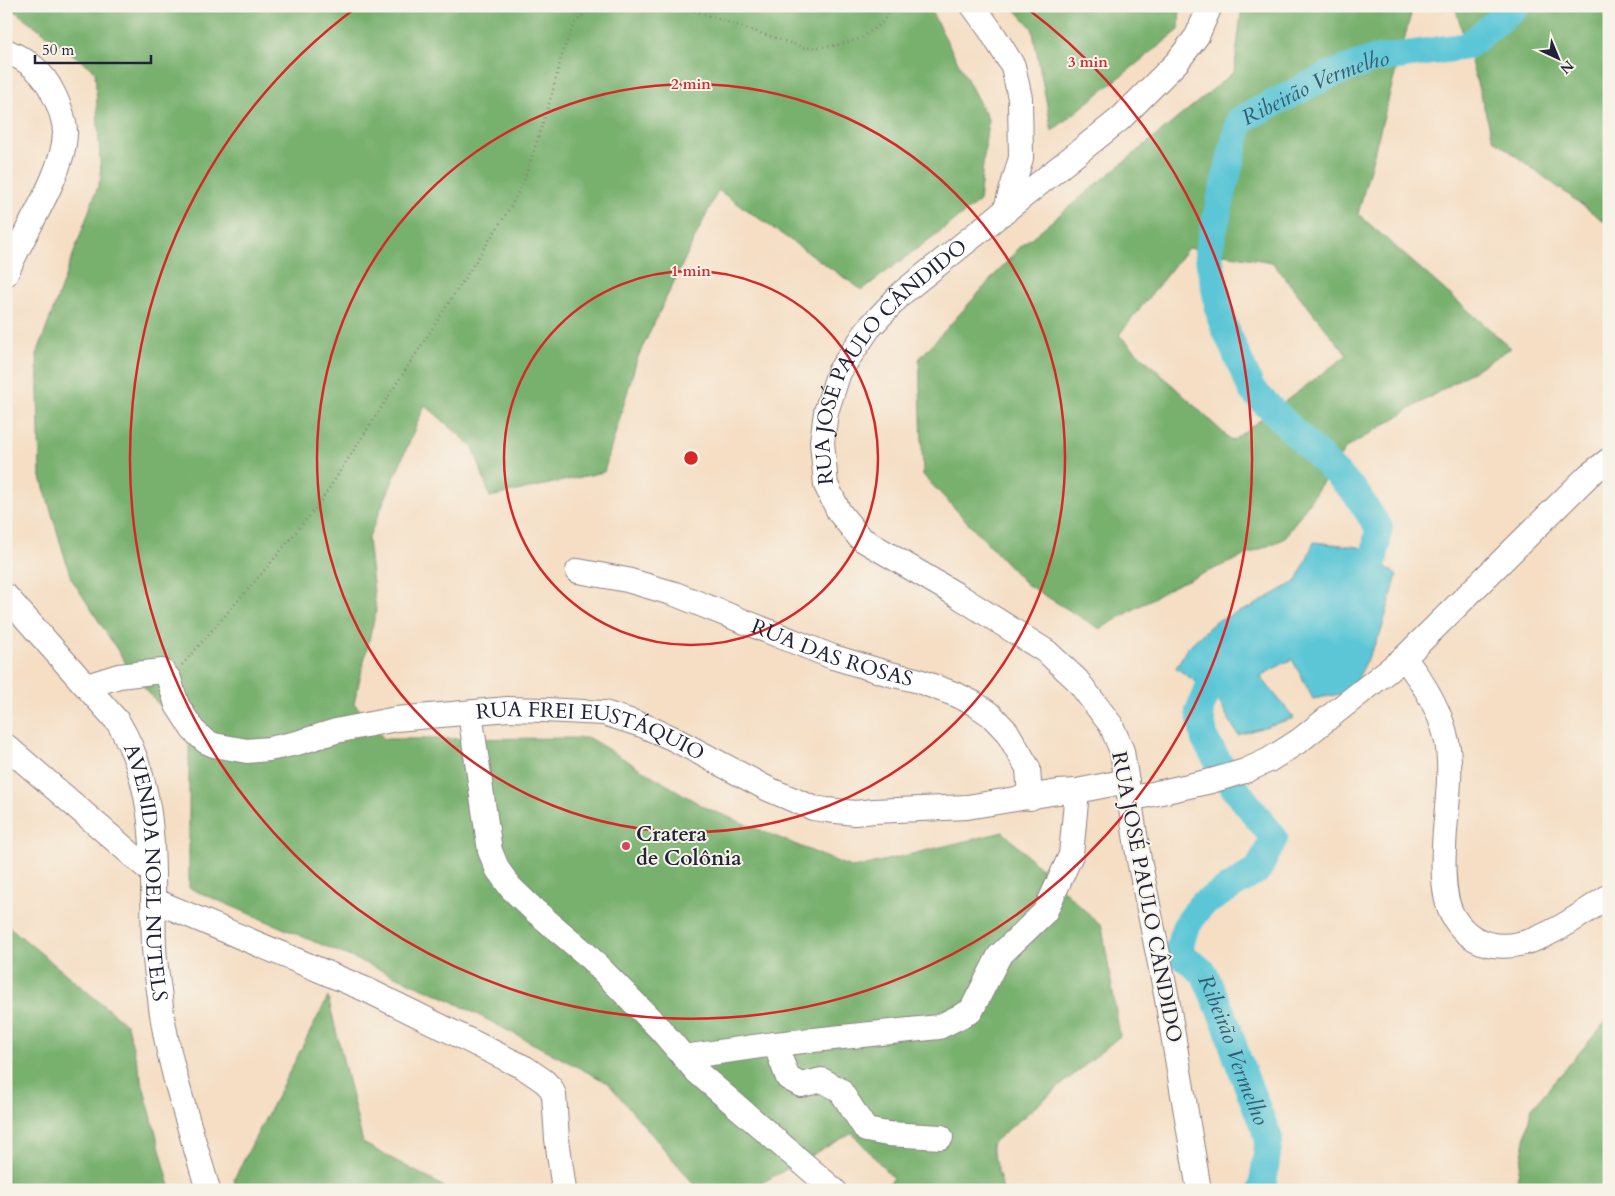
<svg xmlns="http://www.w3.org/2000/svg" width="1615" height="1196" viewBox="0 0 1615 1196" font-family="Cardo,serif">
<style>
.forest{fill:#78b06e;stroke:#4d6954;fill-rule:evenodd}
.water{fill:#5cc6d6;stroke:#3f7488}
.lines{fill:none;stroke-linecap:round;stroke-linejoin:round}
.river{stroke:#5cc6d6;stroke-width:28}
.minor-casing{stroke:#8c8080;stroke-width:26}
.path{stroke:#8c8080;stroke-width:2.5;stroke-dasharray:1 4;stroke-linecap:butt}
.minor{stroke:#fff;stroke-width:24}
.ring{fill:none;stroke:#d62828;stroke-width:2.5}
.poi-dot{fill:#d1495b;stroke:#f7f3e8;stroke-width:2}
.labels{text-anchor:middle;stroke-width:4;stroke-linejoin:round;paint-order:stroke}
.street-label{font-size:21px;fill:#22223b;stroke:#f7f3e8}
.poi-label{font-size:21px;font-weight:bold;fill:#22223b;stroke:#f7f3e8;text-anchor:start}
.water-label{font-size:22px;font-style:italic;fill:#365b71;stroke:#f7f3e8}
.centre{fill:#d62828;stroke:#f7f3e8;stroke-width:2.5}
.ring-label{font-size:15px;text-anchor:middle;font-weight:bold;fill:#d62828;stroke:#f7f3e8;stroke-width:4;stroke-linejoin:round;paint-order:stroke}
</style>
<rect width="100%" height="100%" fill="#f7f3e8"/>
<filter id="ink" filterUnits="userSpaceOnUse"><feTurbulence type="fractalNoise" baseFrequency=".02" numOctaves="2"/><feDisplacementMap in="SourceGraphic" scale="10" xChannelSelector="R" yChannelSelector="G"/><feConvolveMatrix kernelMatrix="1 2 1 2 8 2 1 2 1" color-interpolation-filters="sRGB"/></filter>
<filter id="wash" filterUnits="userSpaceOnUse"><feTurbulence type="fractalNoise" baseFrequency=".0096" numOctaves="4" result="noise"/><feDisplacementMap in="SourceGraphic" scale="20" xChannelSelector="R" yChannelSelector="G"/><feGaussianBlur stdDeviation="1.12" result="paint"/><feColorMatrix in="noise" values="0 0 0 0 0 0 0 0 0 0 0 0 0 0 0 0 0 1.4 0 .05"/><feComposite in="paint" operator="in"/></filter>
<g filter="url(#wash)">
<rect width="100%" height="100%" fill="#f5dec4"/>
<!-- forest -->
<path class="forest" d="M8,6L929,7L988,119L979,202L862,290L718,190L637,359L604,472L490,497L473,447L425,405L368,539L376,611L354,703L384,739L589,738L706,808L853,868L1003,832L1102,927L1120,1036L991,1144L1003,1190H882L893,1178L852,1133L749,1190H699L608,1083L444,997L189,888V739L134,676L71,578L40,474L37,354L101,178L95,71Z
M1012,6H1180L1179,30L1052,131L1032,28Z
M1242,6H1404L1412,10L1358,214L1511,348L1346,448L1284,539L1174,586L1100,629L1026,584L923,475L919,359L1020,247L1234,72ZM1188,248L1272,262L1347,355L1232,441L1119,335Z
M1455,6H1609V225L1493,139Z
M6,924L127,1025L171,1190H6Z
M328,997L363,1143L443,1186L444,1190H236L234,1179Z
M1609,1018V1190H1515L1531,1109Z"/>
<!-- water -->
<path class="water" d="M1314,542L1359,547L1397,575L1381,632L1351,692L1313,699L1292,659L1260,676L1294,718L1238,735L1215,695L1176,668L1187,648L1216,621L1251,607L1297,581Z"/>
<g class="lines">
<!-- river -->
<g class="river">
<path id="s1" d="M1355,590L1374,558L1379,528L1355,492L1252,390L1221,319L1208,252L1240,120L1327,76L1371,60L1467,46L1516,6"/>
<path id="s2" d="M1233,662L1210,685L1199,711L1205,740L1233,786L1274,838L1258,870L1201,905L1185,928L1178,952L1204,973L1227,1026L1237,1058L1269,1139L1262,1190"/>
</g>
</g>
</g>
<g filter="url(#ink)">
<g class="lines">
<defs>
<g id="minor">
<path d="M973,6L991,31L1013,66L1020,98L1021,158L1005,212"/>
<path d="M6,51C28,60 43,72 53,93C59,105 65,120 65,133C64,175 22,234 6,274"/>
<path id="s3" d="M578,571L627,580L675,594L833,657L890,674L916,680L957,695L975,704L991,715L1007,732L1028,768L1030,798"/>
<path id="s4" d="M6,596L118,722C161,794 151,867 154,947C155,967 159,987 161,1007C169,1069 191,1129 208,1190"/>
<path d="M1404,658C1424,683 1441,710 1447,742C1453,775 1445,814 1444,848C1443,867 1443,901 1454,918C1473,948 1502,951 1533,940C1560,930 1585,912 1609,896"/>
<path id="s5" d="M87,686L119,676L162,671L169,679L177,705L193,730L205,741L214,745L247,751L269,749L297,743L336,731L396,719L508,709L544,710L604,713L642,725L672,738L768,789L813,808L827,810L855,813L874,811L967,807L1058,792L1077,791L1127,781"/>
<path d="M470,713L490,851L498,870L511,888L534,910L586,954L659,1028L697,1072L834,1190"/>
<path d="M6,746L153,873"/>
<path d="M1130,799L1211,781L1245,771L1269,760L1299,741L1404,658L1589,475L1609,460"/>
<path d="M153,900L367,990L525,1068L544,1081L551,1088L554,1095L557,1139L564,1190"/>
<path d="M684,1057L775,1044"/>
<path d="M941,1137L888,1134L866,1130L840,1090L822,1080L801,1085L788,1078L775,1044L939,1027L971,1011L999,956L1045,912L1071,855L1077,791"/>
<path id="s6" d="M1199,1190L1167,999L1139,860L1122,751L1111,725L1077,680L1047,652L957,595L860,538L839,512L826,485L822,442L826,412L839,372L869,328L902,293L1120,119L1177,62L1197,36L1210,6"/>
</g>
</defs>
<!-- minor casing -->
<use href="#minor" class="minor-casing"/>
<!-- path -->
<path class="path" d="M680,6L805,48L833,46L860,39L881,24L893,6
M182,665L269,565L319,504L510,208L525,178L550,101L563,51L575,23L587,11L595,6"/>
<!-- minor -->
<use href="#minor" class="minor"/>
</g>
</g>
<!-- distance rings -->
<g class="ring">
<circle cx="691" cy="458" r="187"/>
<circle cx="691" cy="458" r="374"/>
<path d="M1025 7A561 561 0 1 1 357 7"/>
</g>
<!-- markers -->
<circle class="poi-dot" cx="626" cy="846" r="5"/>
<g class="labels">
<!-- street labels -->
<g class="street-label">
<text dy="7" stroke="none"><textPath href="#s6" startOffset="1002">RUA JOSÉ PAULO CÂNDIDO</textPath></text>
<text dy="7" stroke="none"><textPath href="#s3" startOffset="268">RUA DAS ROSAS</textPath></text>
<text dy="7" stroke="none"><textPath href="#s5" startOffset="555">RUA FREI EUSTÁQUIO</textPath></text>
<text dy="7" stroke="none"><textPath href="#s4" startOffset="324">AVENIDA NOEL NUTELS</textPath></text>
<text transform="translate(1147 897) rotate(79)" y="7">RUA JOSÉ PAULO CÂNDIDO</text>
</g>
<!-- poi labels -->
<g class="poi-label">
<text x="636" y="841">Cratera<tspan x="636" dy="24">de Colônia</tspan></text>
</g>
<!-- water labels -->
<g class="water-label">
<text dy="8" stroke="none"><textPath href="#s1" startOffset="620">Ribeirão Vermelho</textPath></text>
<text dy="8" stroke="none"><textPath href="#s2" startOffset="482">Ribeirão Vermelho</textPath></text>
</g>
</g>
<circle cx="691" cy="458" r="8" class="centre"/>
<g class="ring-label">
<text x="1088" y="67">3 min</text>
<text x="691" y="89">2 min</text>
<text x="691" y="276">1 min</text>
</g>
<!-- margin -->
<rect width="1615" height="1196" fill="none" stroke="#f7f3e8" stroke-width="25"/>
<!-- north arrow -->
<g transform="translate(1558 58) rotate(136)" stroke="#f7f3e8" stroke-width="4" paint-order="stroke">
<path d="M0-4L9 19L0 12L-9 19Z" fill="#22223b"/>
<text y="-8" font-size="14" font-weight="bold" text-anchor="middle" fill="#22223b">N</text>
</g>
<!-- scale -->
<path d="M35 55v8h116v-8" fill="none" stroke="#22223b" stroke-width="2.5"/>
<text x="42" y="55" font-size="15" fill="#22223b" stroke="#f7f3e8" stroke-width="4" paint-order="stroke">50 m</text>
</svg>
